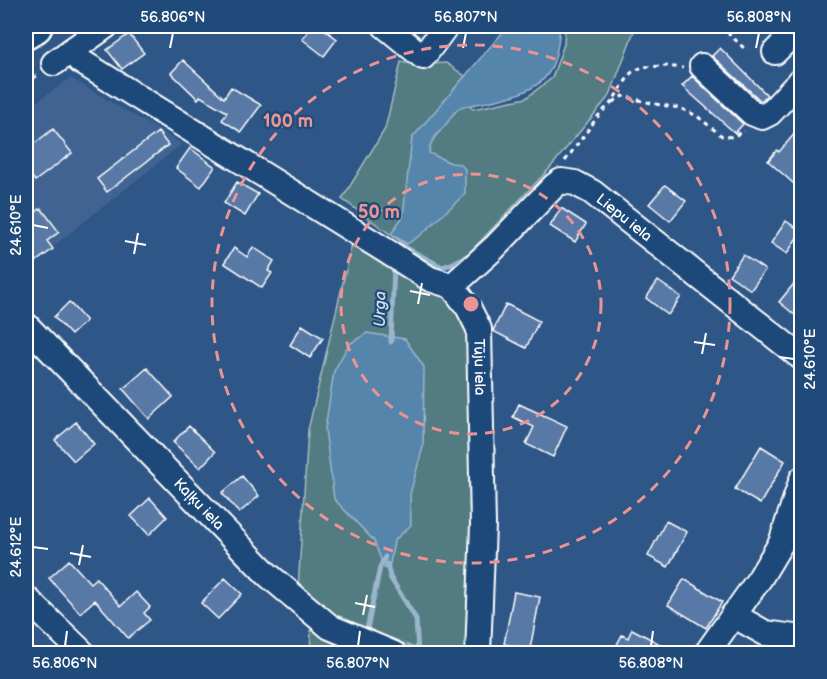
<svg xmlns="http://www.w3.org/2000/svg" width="827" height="679" viewBox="0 0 827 679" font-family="'Balsamiq Sans',sans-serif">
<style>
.built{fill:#3f6392}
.green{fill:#527b82;stroke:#a8bdc0;stroke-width:1.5}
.water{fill:#5785ac;stroke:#9ab6cd;stroke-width:1.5}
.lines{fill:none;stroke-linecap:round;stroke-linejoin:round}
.stream{stroke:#9ab6cd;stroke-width:5}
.building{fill:#5878a6;stroke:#fff;stroke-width:1.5}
.minor-casing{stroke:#fff;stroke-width:28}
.highway-casing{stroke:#fff;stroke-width:38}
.path{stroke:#fff;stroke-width:3;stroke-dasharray:4.5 4.5;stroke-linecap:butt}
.minor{stroke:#1f4a7a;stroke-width:24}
.highway{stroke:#1f4a7a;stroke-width:33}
.ticks{fill:none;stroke:#fff;stroke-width:2}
.ring{fill:none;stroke:#ea9494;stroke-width:3;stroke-dasharray:10 8}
.labels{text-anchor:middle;stroke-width:4.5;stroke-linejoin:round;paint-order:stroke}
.street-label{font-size:15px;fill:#fff;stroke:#1f4a7a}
.water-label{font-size:16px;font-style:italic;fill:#d5e0ea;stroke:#1f4a7a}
.centre{fill:#ea9494;stroke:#1f4a7a;stroke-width:3}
.ring-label{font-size:18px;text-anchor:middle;font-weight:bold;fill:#ea9494;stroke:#1f4a7a;stroke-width:4.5;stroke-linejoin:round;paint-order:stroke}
.neatline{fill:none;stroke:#fff;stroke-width:2}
.ticks-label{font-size:15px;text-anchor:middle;fill:#fff}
</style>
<rect width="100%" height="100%" fill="#2e5686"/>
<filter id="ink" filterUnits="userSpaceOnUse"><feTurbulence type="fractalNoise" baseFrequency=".0167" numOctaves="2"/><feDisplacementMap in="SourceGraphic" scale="12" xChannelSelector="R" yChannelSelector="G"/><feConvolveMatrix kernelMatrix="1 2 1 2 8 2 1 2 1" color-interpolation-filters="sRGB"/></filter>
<g filter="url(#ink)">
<!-- built -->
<path class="built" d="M71,78L182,144L26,268V109Z"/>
<!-- green -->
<path class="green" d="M565,26H635L634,31L610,95L550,168L469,253L438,269L342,199L385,129L401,62L417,65L446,63L465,76L454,90L473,109L526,98L552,78L564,44Z
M353,240L468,309L479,505L469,645L464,653H428L346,622L298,589L308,430Z
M311,630L363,653L310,654Z"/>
<!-- water -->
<path class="water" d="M508,26H560C559,39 556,64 547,75C531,97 486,102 461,107C453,112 452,116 447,123C439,134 430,138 429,153L451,163L460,164L465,169V194L422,234L407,244L391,234L403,216L412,138Z
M367,333L405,339L424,367L423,447L410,494L411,525L394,541L389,569L384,568L374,541L334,499L325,429L334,371L349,344Z"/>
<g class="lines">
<!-- stream -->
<path class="stream" d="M399,244L442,267L457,263L467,257
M391,342L394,265
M387,564L390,577L416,619L418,654
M366,634L380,567L385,557"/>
</g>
<!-- building -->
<path class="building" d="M313,26H320L337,39L324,56L302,39Z
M129,34L144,53L122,69L107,50Z
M720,48L767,95L761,101L712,56Z
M183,60L224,98L231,87L261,105L241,132L222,120L227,112L200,96L198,99L171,73Z
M692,76L743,124L735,133L682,86Z
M801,126V190L768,161L777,150L779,152Z
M53,129L72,153L35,181L26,169V150Z
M158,132L168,145L107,192L97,179Z
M190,148L215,167L201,187L176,168Z
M237,182L258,194L245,216L224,203Z
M665,185L686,201L670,221L649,204Z
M41,208L59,232L47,241L53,249L26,269V220Z
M561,208L586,224L575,242L550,226Z
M786,221L801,231L787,254L771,243Z
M253,247L274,261L268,271L272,273L262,288L224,263L234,248L247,257Z
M743,255L765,270L751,290L729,275Z
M801,275V320L779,302Z
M658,281L681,297L668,315L646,298Z
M69,302L86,321L71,335L54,317Z
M506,304L539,321L526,348L493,331Z
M302,325L323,338L310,358L290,345Z
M147,368L173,397L149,419L123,389Z
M519,404L567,426L553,457L526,444L534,427L513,417Z
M76,422L94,444L74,461L55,440Z
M189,426L215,452L200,468L173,442Z
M761,446L785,461L760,504L735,489Z
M242,476L259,496L239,513L222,493Z
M150,498L167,517L149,535L131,516Z
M666,521L687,532L668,567L648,556Z
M69,560L90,583L96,578L121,606L136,592L150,607L144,613L150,620L128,638L95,600L80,613L49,578Z
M225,578L242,594L218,619L201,603Z
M684,579L722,602L706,628L668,605Z
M514,592L540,597L530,649L504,644Z
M632,629L660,644L655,654H612L622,635L628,638Z"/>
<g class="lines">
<defs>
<g id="minor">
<path d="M385,26L423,57L446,26"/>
<path id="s1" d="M72,50L80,61L383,249L430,279L452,286L468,307L479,329L483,525L478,654"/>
<path d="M775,52L801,26"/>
<path d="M54,63L106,26"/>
<path d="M702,66L752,113L762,117L770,113L802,79"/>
<path id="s2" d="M452,286L494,248L554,186L561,181L575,183L592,192L802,358"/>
<path id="s3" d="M26,325L267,574L330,627L394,654"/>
<path d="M26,598L84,654"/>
<path d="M733,615L765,633L802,638"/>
<path d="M706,654L760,578L781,543L802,479"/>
</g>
<path id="highway" d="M26,32L35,26"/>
</defs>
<!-- minor casing -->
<use href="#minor" class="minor-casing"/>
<!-- highway casing -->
<use href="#highway" class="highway-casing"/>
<!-- path -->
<path class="path" d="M721,26L747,51
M26,84L39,74
M613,102L623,96L655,104L680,108L697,116L722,136L732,137L744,131
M565,161L599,115L611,103L631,73L642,67L667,66L683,68"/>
<!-- minor -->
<use href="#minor" class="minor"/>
<!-- highway -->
<use href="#highway" class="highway"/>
</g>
</g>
<!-- ticks -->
<path class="ticks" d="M170,48L173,33M463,48L466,33M756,48L759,33M33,225L48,228M125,241L146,245M134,254L138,233M410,291L430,295M418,304L422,283M694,342L715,345M702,354L706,333M779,357L794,359M33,547L48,549M70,553L91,557M79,565L83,545M355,603L375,607M363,615L367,595M65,646L67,631M358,646L360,631M651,646L653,631"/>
<!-- distance rings -->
<g class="ring">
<circle cx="471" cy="304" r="130"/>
<circle cx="471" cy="304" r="259"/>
</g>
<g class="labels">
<!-- street labels -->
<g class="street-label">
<text dy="5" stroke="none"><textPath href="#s2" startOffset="226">Liepu iela</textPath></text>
<text dy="5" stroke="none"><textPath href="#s1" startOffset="538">Tūju iela</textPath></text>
<text dy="5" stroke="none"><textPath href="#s3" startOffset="249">Kaļķu iela</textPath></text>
</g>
<!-- water labels -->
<g class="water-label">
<text transform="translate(379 309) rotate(-89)" y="6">Urga</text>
</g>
</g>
<circle cx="471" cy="304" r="9" class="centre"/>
<g class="ring-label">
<text x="288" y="127">100 m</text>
<text x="379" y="218">50 m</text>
</g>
<!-- margin -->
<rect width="827" height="679" fill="none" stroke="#1f4a7a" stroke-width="66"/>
<rect x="33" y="33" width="761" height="613" class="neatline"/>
<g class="ticks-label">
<text x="173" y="22">56.806°N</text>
<text x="466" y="22">56.807°N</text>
<text x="759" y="22">56.808°N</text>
<text transform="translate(16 225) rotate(-90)" y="5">24.610°E</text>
<text transform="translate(810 359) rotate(-90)" y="5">24.610°E</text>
<text transform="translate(16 547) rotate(-90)" y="5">24.612°E</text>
<text x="65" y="668">56.806°N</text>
<text x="358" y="668">56.807°N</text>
<text x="651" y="668">56.808°N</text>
</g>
</svg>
